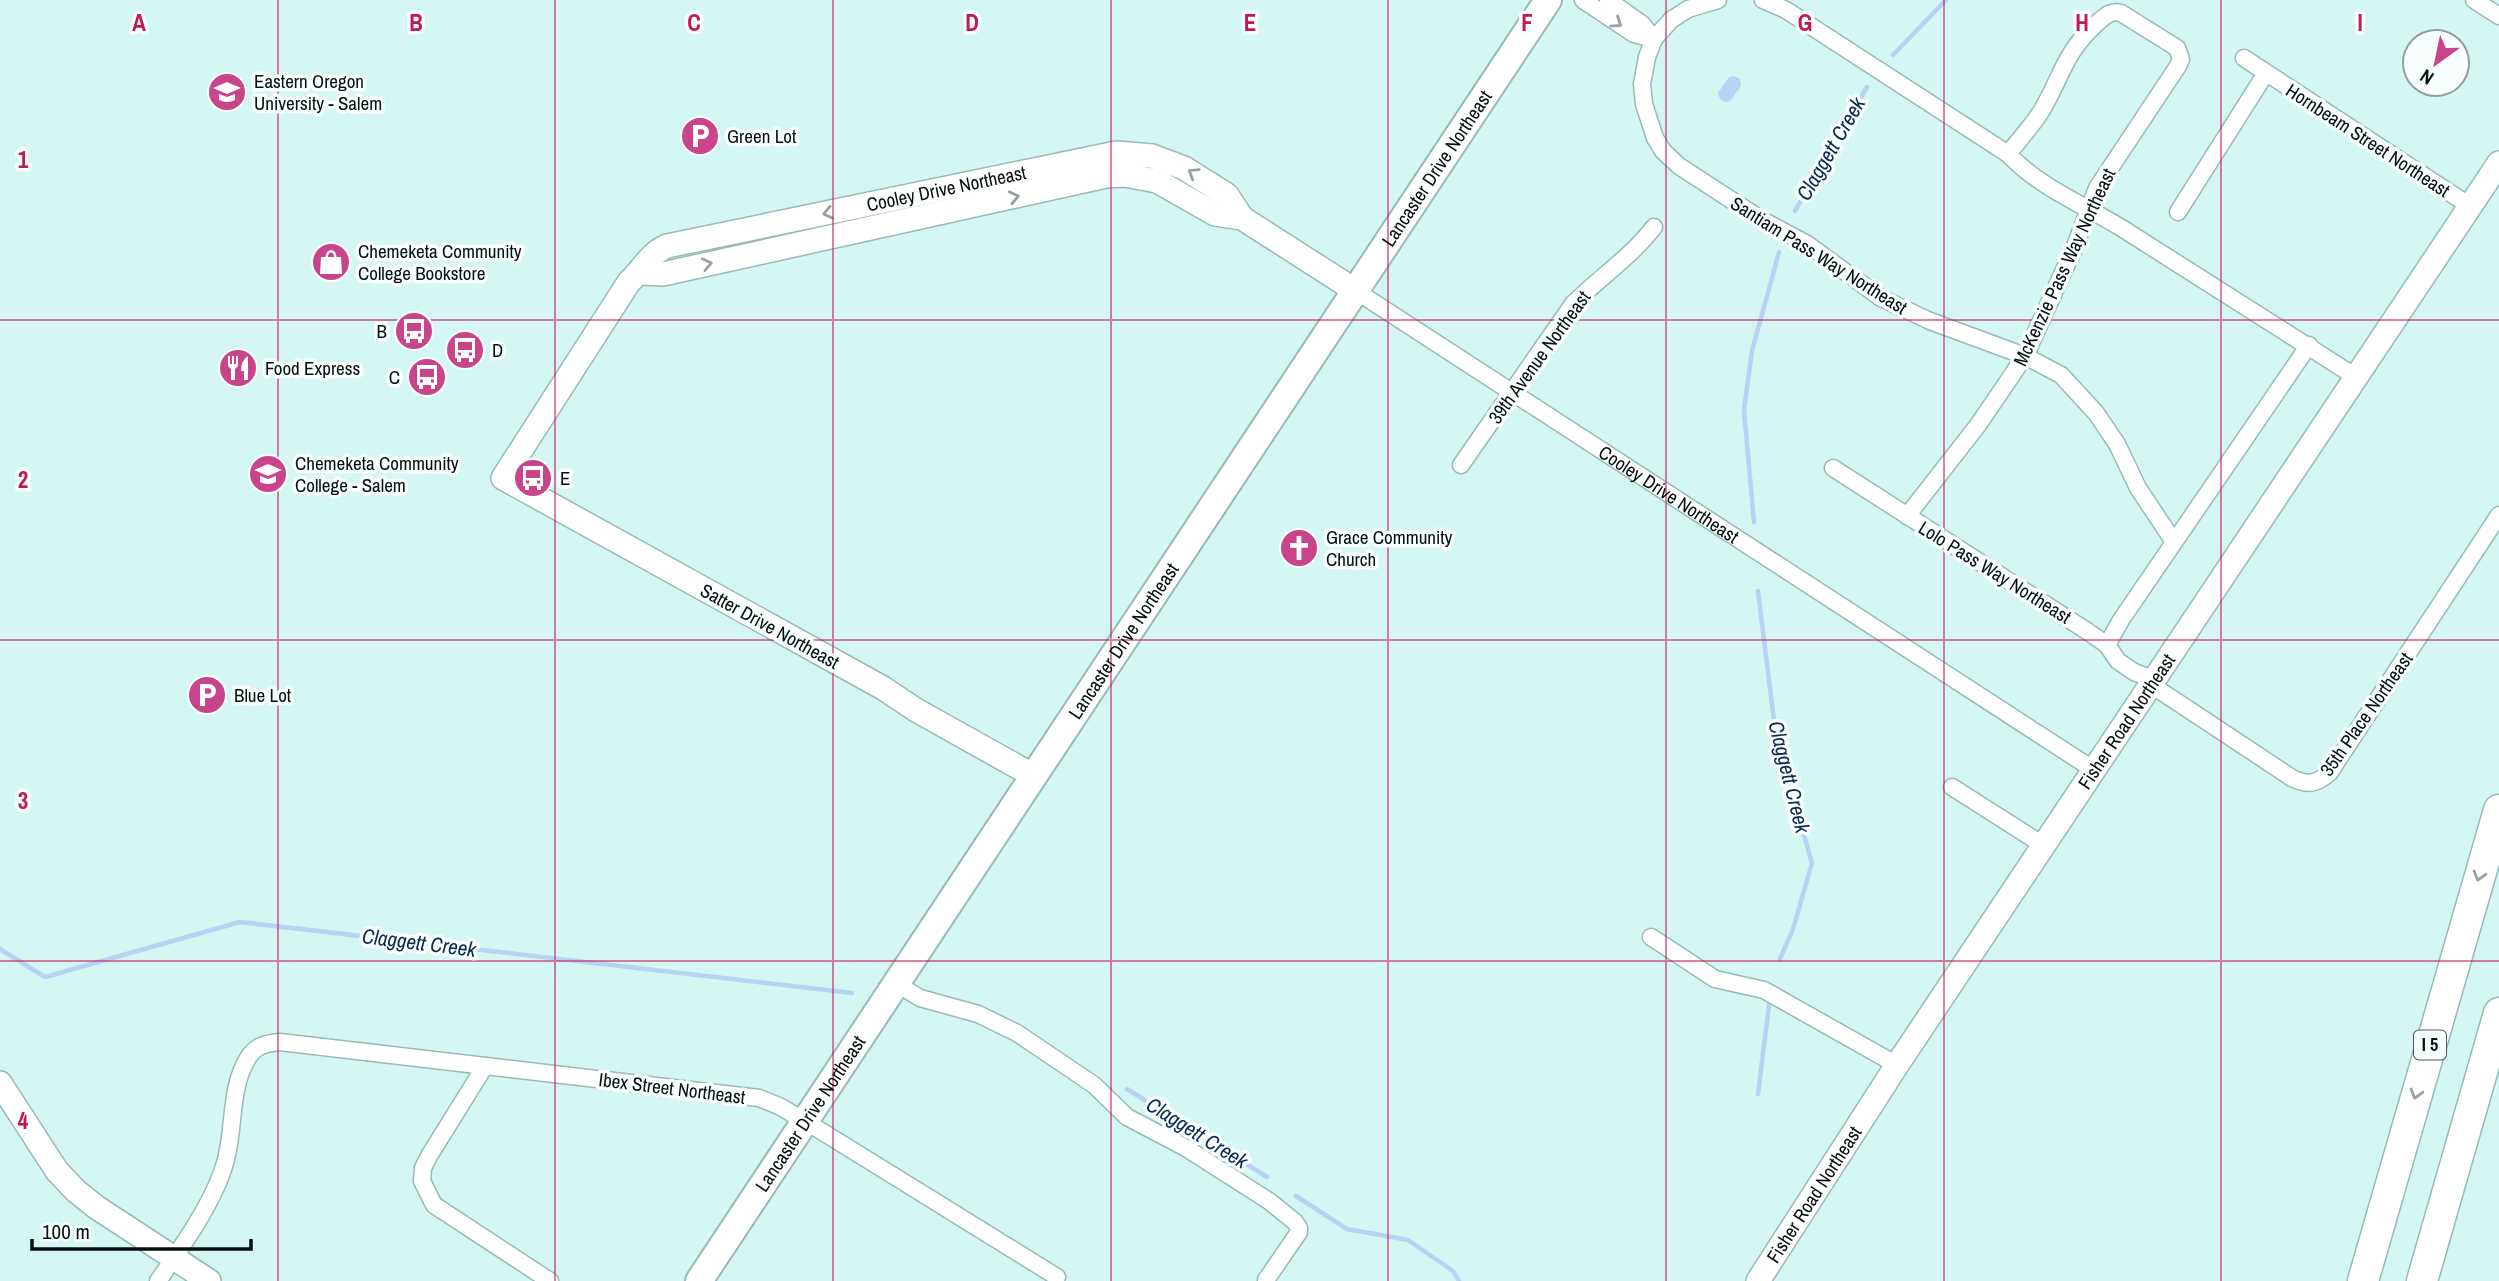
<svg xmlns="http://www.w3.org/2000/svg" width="2499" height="1281" viewBox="0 0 2499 1281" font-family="'Archivo Narrow',sans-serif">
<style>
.water{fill:#b6d2f4}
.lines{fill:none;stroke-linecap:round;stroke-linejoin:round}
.stream{stroke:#b6d2f4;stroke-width:4.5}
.street-casing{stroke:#98bab6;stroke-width:19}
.secondary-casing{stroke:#98bab6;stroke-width:26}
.primary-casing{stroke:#98bab6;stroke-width:30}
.highway-casing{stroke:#98bab6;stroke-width:33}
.street{stroke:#fff;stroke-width:16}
.secondary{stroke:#fff;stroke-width:23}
.primary{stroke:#fff;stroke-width:26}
.highway{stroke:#fff;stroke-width:30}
.oneway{stroke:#9b9f9f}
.grid{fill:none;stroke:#c2185b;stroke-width:2;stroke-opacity:0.55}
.labels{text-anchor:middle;stroke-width:7;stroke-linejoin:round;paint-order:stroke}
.shield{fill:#f7fefd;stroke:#4d5756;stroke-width:2}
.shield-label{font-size:18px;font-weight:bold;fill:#040f0e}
.poi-label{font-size:19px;fill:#040f0e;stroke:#f7fefd;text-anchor:start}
.street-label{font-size:19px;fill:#040f0e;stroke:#f7fefd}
.water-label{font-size:21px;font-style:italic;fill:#0a2b4e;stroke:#f7fefd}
.grid-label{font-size:23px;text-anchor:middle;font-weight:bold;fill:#c2185b;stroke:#f7fefd;stroke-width:7;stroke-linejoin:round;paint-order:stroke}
</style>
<rect width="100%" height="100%" fill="#d4f7f3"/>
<!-- water -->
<path class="water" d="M1734,76L1740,79L1741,86L1730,101L1725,102L1720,99L1718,93L1729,77Z"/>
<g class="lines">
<!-- stream -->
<path class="stream" d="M1893,55L1946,0
M1795,211L1867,87
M1754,522L1744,410L1752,351L1779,252
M1758,591L1776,737L1812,863L1793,929L1780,959
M0,949L45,977L240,922L852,993
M1127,1089L1267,1177
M1758,1094L1770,997
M1296,1196L1347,1229L1408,1240L1453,1271L1459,1281"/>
<defs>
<g id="street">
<path d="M1583,0L1634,34L1654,39"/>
<path d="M1608,0L1642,24L1654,39"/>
<path d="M1718,0L1688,9L1671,20L1654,39L1647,57L1642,84L1644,104L1655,138L1663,151L1679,166L1762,220L1807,244L1881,298L1930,321L2025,356L2061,375L2096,413L2117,444L2138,488L2174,542"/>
<path d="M1763,0L1786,10L2008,154C2039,187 2082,204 2120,227C2199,277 2277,327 2356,377"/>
<path d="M2474,0L2499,16"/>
<path d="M2244,58L2470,206"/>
<path d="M2178,212L2266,73"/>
<path id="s1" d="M1356,291L2094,770"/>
<path d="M1461,465L1573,304C1600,277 1631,257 1654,227"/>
<path d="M1833,468L2087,631L2107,645L2118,661L2134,672L2153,679"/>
<path d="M1907,516L1978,425L2025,356L2075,246L2097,188L2178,66L2181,59L2177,48L2121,13C2111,10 2105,16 2097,23C2064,53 2063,74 2042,110C2032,126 2019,140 2008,154"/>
<path d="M2107,645L2121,620L2309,345"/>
<path d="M2150,684L2292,778C2308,786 2317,784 2330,772L2499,515"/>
<path d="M1952,787L2043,845"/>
<path d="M1651,937L1715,979L1764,990L1897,1065"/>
<path d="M897,984L920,998L978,1014L1017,1033L1094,1085L1127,1117L1186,1148L1233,1178L1269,1201L1295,1222L1299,1228V1232L1266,1280"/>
<path d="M485,1066L429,1156L423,1168L422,1181L434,1205L550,1281"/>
<path d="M158,1281C181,1248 214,1202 225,1163C235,1130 229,1088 248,1058C255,1046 266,1043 280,1042L759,1098L779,1106L805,1121L1057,1277"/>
</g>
<g id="secondary">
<path d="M640,273L663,274L1106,176L1125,175L1157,181L1215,214L1242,218L1356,291"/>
<path id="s2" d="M1034,776L916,710L883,688L503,478L629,282C643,269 649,254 667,246L1116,153L1152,156L1184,168L1227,195L1242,218"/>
<path d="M0,1083L57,1171L76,1191L96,1207L209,1281"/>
<path id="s3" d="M1758,1281L1897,1065L2499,163"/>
</g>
<g id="primary">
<path id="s4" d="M699,1281L1548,0"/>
</g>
<path id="highway" d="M2363,1281L2499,810
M2422,1281L2499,1013"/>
</defs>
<!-- street casing -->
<use href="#street" class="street-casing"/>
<!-- secondary casing -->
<use href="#secondary" class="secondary-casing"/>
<!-- primary casing -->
<use href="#primary" class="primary-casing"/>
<!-- highway casing -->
<use href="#highway" class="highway-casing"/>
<!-- street -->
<use href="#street" class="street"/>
<!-- secondary -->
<use href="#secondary" class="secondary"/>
<!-- primary -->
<use href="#primary" class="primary"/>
<!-- highway -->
<use href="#highway" class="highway"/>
</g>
<!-- one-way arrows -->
<defs><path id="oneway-chevron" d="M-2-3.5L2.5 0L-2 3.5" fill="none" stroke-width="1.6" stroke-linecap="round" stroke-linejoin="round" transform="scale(1.75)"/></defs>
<g class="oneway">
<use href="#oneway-chevron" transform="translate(1617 23) rotate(34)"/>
<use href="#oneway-chevron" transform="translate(1193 173) rotate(-148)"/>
<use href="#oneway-chevron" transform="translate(1014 197) rotate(-13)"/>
<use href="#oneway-chevron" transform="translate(828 213) rotate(168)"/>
<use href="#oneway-chevron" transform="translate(707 264) rotate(-12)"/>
<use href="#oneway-chevron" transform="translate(2479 876) rotate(106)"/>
<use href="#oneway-chevron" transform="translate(2416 1094) rotate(106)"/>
</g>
<!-- grid -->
<path class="grid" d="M278,0V1281M555,0V1281M833,0V1281M1111,0V1281M1388,0V1281M1666,0V1281M1944,0V1281M2221,0V1281M0,320H2499M0,640H2499M0,961H2499"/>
<!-- icons -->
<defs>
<symbol id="university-disc" viewBox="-11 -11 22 22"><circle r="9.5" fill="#c8448b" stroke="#f7fefd"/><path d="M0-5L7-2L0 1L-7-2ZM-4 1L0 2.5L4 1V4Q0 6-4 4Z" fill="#fff"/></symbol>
<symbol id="parking-disc" viewBox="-11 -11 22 22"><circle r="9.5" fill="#c8448b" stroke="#f7fefd"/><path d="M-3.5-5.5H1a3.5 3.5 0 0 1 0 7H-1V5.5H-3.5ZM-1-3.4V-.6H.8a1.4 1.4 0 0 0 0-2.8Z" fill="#fff"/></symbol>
<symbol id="shop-disc" viewBox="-11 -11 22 22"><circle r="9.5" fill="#c8448b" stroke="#f7fefd"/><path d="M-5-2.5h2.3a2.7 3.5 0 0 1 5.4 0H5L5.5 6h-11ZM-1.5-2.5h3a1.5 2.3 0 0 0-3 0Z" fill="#fff"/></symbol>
<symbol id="bus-disc" viewBox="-11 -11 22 22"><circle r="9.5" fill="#c8448b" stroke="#f7fefd"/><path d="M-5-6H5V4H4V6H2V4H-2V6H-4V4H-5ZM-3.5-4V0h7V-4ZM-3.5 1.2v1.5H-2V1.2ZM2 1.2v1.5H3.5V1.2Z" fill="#fff"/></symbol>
<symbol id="restaurant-disc" viewBox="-11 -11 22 22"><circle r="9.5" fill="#c8448b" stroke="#f7fefd"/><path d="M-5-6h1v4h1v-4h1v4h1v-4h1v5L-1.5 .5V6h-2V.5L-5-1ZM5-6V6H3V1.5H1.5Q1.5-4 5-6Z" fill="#fff"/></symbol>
<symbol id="church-disc" viewBox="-11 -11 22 22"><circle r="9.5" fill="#c8448b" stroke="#f7fefd"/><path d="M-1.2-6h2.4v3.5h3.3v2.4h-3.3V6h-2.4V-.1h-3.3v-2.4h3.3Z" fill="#fff"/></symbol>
</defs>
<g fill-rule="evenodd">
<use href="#university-disc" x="205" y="70" width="44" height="44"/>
<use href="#parking-disc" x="678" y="114" width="44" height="44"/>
<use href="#shop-disc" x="309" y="240" width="44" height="44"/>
<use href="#bus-disc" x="392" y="309" width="44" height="44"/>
<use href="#bus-disc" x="443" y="328" width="44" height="44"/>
<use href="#restaurant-disc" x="216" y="346" width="44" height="44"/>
<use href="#bus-disc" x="405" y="355" width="44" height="44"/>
<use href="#university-disc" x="246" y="452" width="44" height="44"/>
<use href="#bus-disc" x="511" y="456" width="44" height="44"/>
<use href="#church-disc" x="1277" y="526" width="44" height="44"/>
<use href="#parking-disc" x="185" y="673" width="44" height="44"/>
</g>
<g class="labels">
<!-- shield labels -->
<rect class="shield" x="2414" y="1030.5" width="32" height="29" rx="5"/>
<g class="shield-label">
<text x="2430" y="1051">I 5</text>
</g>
<!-- poi labels -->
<g class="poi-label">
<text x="254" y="88">Eastern Oregon<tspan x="254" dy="22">University - Salem</tspan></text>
<text x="727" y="143">Green Lot</text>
<text x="358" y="258">Chemeketa Community<tspan x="358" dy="22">College Bookstore</tspan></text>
<text x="387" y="338" text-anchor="end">B</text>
<text x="492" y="357">D</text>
<text x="265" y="375">Food Express</text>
<text x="400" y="384" text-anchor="end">C</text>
<text x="295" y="470">Chemeketa Community<tspan x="295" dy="22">College - Salem</tspan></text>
<text x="560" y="485">E</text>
<text x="1326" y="544">Grace Community<tspan x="1326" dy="22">Church</tspan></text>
<text x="234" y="702">Blue Lot</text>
</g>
<!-- street labels -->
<g class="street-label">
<text transform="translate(2368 140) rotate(33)" y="7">Hornbeam Street Northeast</text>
<text dy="7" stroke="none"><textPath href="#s4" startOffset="1335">Lancaster Drive Northeast</textPath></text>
<text dy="7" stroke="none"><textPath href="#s2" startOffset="1180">Cooley Drive Northeast</textPath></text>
<text transform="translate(1819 255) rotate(32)" y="7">Santiam Pass Way Northeast</text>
<text transform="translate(2064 267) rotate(-65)" y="7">McKenzie Pass Way Northeast</text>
<text transform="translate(1539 357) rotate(-54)" y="7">39th Avenue Northeast</text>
<text dy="7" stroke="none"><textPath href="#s1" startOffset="373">Cooley Drive Northeast</textPath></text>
<text transform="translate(1995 572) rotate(32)" y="7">Lolo Pass Way Northeast</text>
<text transform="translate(770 626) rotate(29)" y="7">Satter Drive Northeast</text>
<text dy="7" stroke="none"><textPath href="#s4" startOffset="768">Lancaster Drive Northeast</textPath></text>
<text transform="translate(2366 714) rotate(-55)" y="7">35th Place Northeast</text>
<text dy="7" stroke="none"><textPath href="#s3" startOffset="670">Fisher Road Northeast</textPath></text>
<text transform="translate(672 1088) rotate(7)" y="7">Ibex Street Northeast</text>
<text dy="7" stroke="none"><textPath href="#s4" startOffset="201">Lancaster Drive Northeast</textPath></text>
<text dy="7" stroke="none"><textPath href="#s3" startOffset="103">Fisher Road Northeast</textPath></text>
</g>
<!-- water labels -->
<g class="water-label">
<text transform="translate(1831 149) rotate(-60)" y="7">Claggett Creek</text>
<text transform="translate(1789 777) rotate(76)" y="7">Claggett Creek</text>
<text transform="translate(419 943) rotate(7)" y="7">Claggett Creek</text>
<text transform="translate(1197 1133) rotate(32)" y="7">Claggett Creek</text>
</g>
</g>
<g class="grid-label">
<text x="139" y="31">A</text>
<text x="416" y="31">B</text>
<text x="694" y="31">C</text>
<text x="972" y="31">D</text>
<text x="1250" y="31">E</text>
<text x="1527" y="31">F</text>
<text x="1805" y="31">G</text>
<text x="2082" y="31">H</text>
<text x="2360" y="31">I</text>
<text x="23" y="168">1</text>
<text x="23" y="488">2</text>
<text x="23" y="809">3</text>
<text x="23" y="1129">4</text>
</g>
<!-- north arrow -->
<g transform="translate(2436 63) rotate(213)"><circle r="33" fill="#f7fefd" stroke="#969e9d" stroke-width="2"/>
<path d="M0-5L12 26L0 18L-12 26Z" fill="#c8448b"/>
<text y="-10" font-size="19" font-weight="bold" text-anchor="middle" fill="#040f0e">N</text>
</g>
<!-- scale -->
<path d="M32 1239v10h219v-10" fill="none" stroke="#040f0e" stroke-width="3.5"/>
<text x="42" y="1239" font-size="21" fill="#040f0e" stroke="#f7fefd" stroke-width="5" paint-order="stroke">100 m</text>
</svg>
